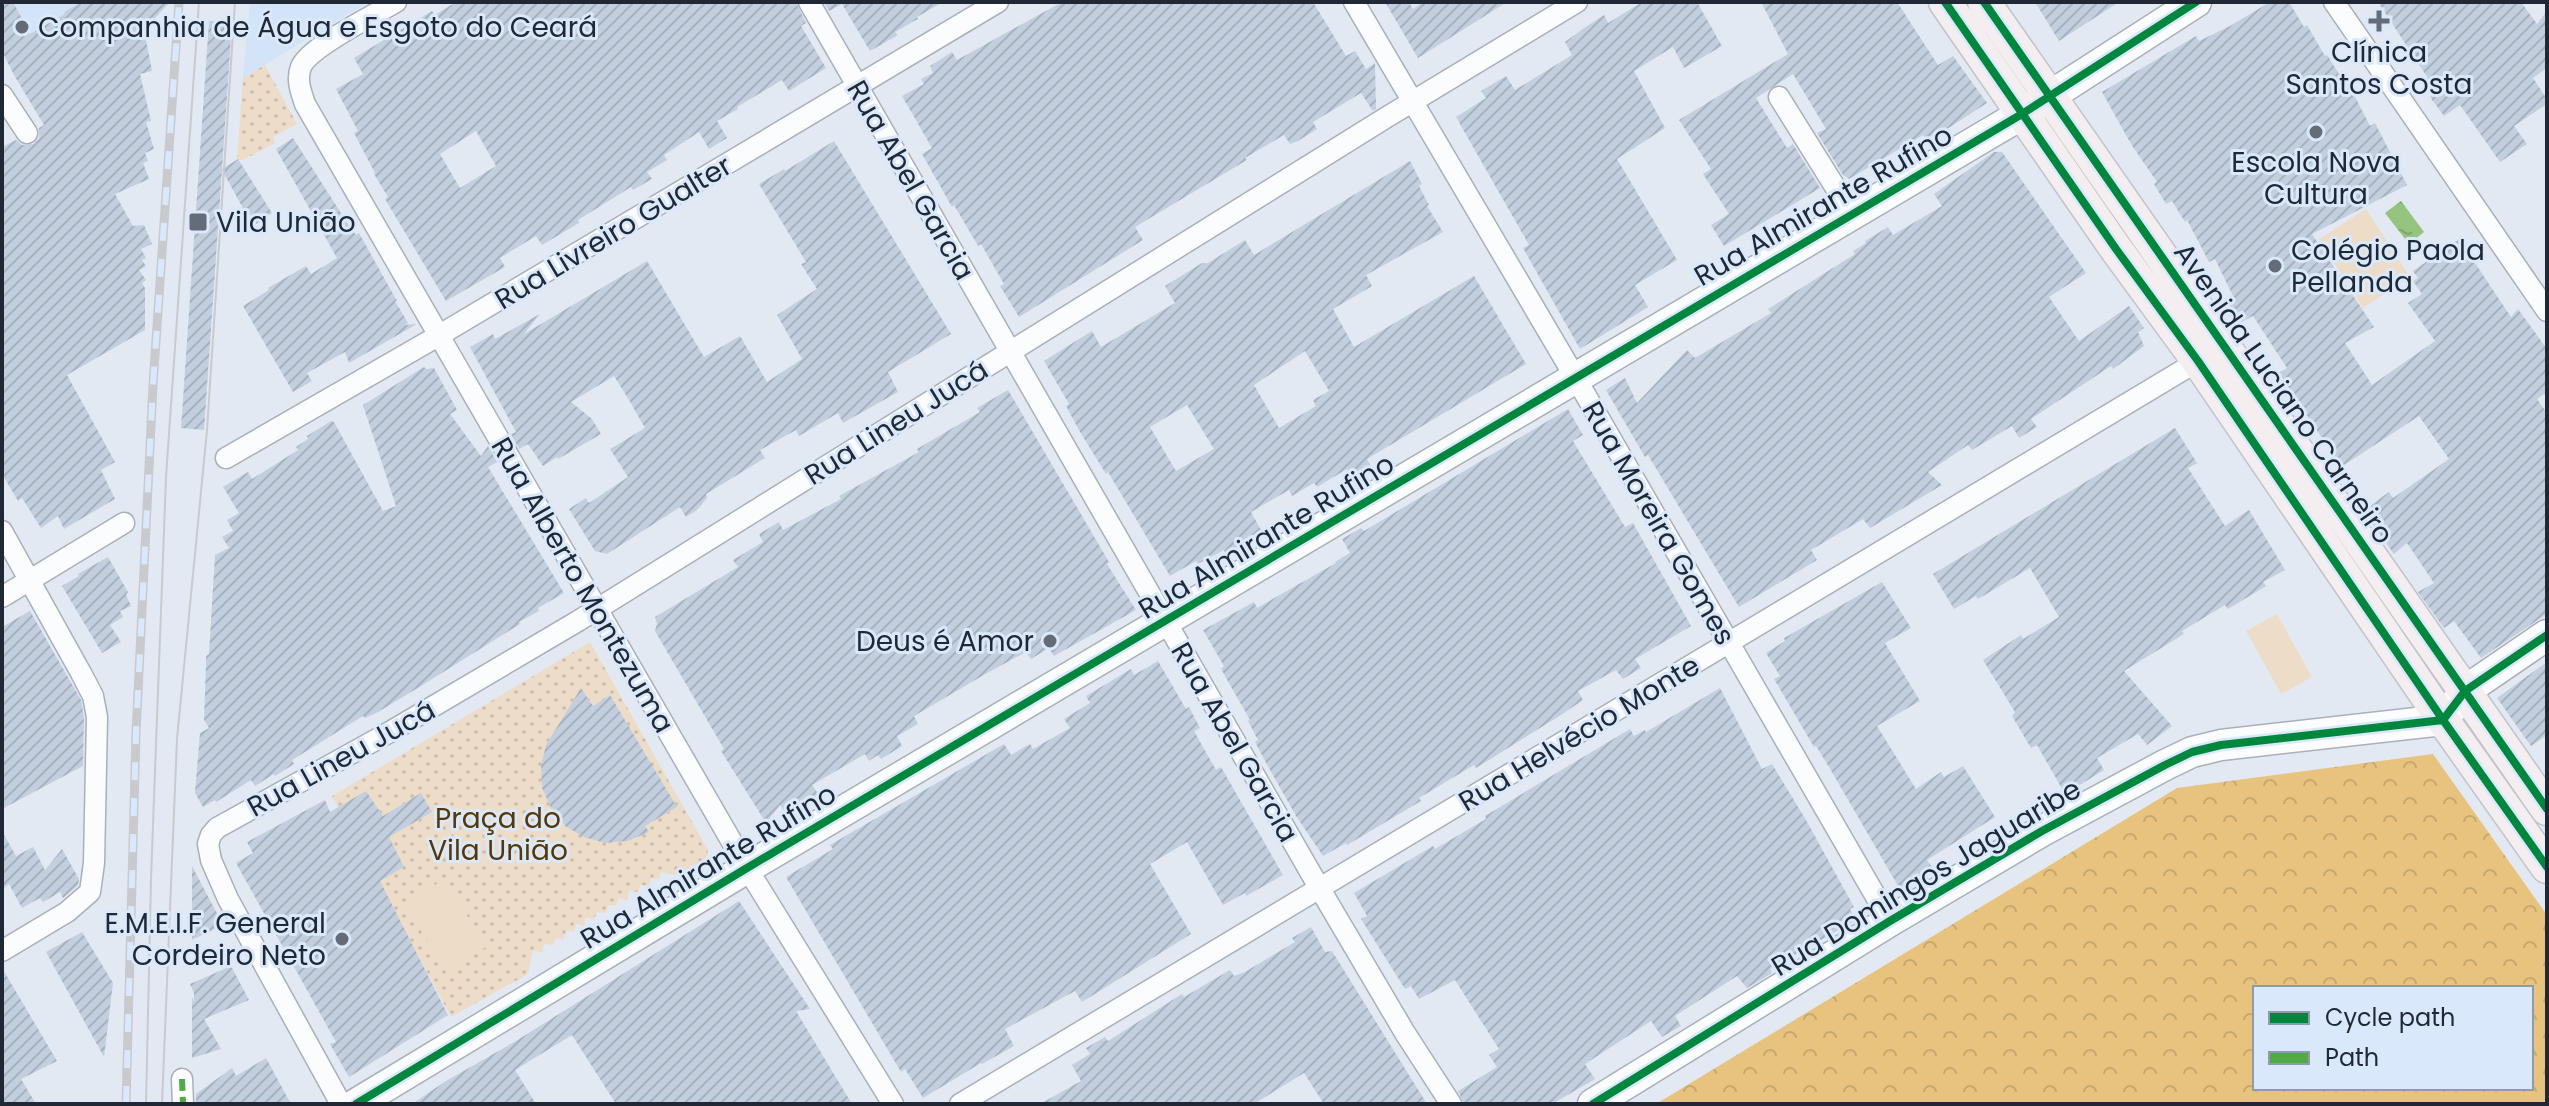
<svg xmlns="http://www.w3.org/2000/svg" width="2549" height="1106" viewBox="0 0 2549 1106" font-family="Poppins,sans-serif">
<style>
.built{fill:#d3e3f8}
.forest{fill:url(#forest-crowns);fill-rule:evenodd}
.park{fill:url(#park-dots)}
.garden{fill:#edddc8}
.water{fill:url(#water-ripples)}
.building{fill:url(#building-hatch);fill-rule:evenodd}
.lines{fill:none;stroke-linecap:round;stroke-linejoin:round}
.street-casing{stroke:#a9b0ba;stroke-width:23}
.secondary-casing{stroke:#a9b0ba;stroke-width:33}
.primary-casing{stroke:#bfc4ca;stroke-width:35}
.street{stroke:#fbfcfd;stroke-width:20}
.secondary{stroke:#fbfcfd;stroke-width:30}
.primary{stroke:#f5eef0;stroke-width:32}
.tram{stroke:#c8cace;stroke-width:2}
.rail-casing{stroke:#c8cace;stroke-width:9}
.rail{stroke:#dae8fb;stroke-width:6;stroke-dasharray:18;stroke-linecap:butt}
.quiet{stroke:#52aa45;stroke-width:6;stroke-dasharray:12 6;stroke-linecap:butt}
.cycleway-casing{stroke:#dae8fb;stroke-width:13}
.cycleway{stroke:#00873e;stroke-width:8}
.poi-dot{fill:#636c77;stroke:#dae8fb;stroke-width:3}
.labels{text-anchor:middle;stroke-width:6;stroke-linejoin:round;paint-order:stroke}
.poi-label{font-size:28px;fill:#1f2834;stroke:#dae8fb;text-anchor:start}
.street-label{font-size:28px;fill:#1f2834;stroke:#dae8fb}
.park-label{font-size:28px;fill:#553805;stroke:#dae8fb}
</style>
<defs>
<pattern id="forest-crowns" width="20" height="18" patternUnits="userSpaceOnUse" patternTransform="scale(2)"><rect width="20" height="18" fill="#e8c37e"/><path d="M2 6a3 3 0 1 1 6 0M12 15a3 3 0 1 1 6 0" fill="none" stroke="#c7a86e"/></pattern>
<pattern id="park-dots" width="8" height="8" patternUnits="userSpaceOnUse" patternTransform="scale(2)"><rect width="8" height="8" fill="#edddc8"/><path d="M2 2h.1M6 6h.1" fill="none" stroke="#cbbeac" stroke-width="1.8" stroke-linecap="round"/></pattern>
<pattern id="water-ripples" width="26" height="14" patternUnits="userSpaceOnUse" patternTransform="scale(2)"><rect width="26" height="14" fill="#94c47d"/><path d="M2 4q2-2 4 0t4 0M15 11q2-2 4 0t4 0" fill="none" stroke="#7fa86d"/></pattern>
<pattern id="building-hatch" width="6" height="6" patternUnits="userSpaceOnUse" patternTransform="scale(2)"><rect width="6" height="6" fill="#c3cfde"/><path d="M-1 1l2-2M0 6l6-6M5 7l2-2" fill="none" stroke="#a7b2bf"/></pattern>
</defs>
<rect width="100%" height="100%" fill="#e2e9f3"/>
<!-- built -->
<path class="built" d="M2,2H86L2,50Z
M250,2H368L243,78Z"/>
<!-- forest -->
<path class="forest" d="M2433,754L2547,915V1104H1656L2177,788ZM2255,988H2531V1088H2255Z"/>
<!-- park -->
<path class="park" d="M265,65L297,124L273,137L275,143L243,160H237L243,78Z
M590,642L708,850C706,865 696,869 684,877L661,872L659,879L651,878L649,886L640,885L638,892L629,891L627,900L619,898L616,906L608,905L606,913L597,912L594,920L586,917L584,926L576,924L574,932L566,931L563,940L555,938L553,945L544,944L542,953L533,950L528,974L451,1017L332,796Z"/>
<!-- garden -->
<path class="garden" d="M2366,209L2410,277L2363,308L2319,239Z
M2277,614L2312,677L2281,694L2246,631Z
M445,879L486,947L446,972L404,903Z"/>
<!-- water -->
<path class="water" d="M2401,201L2424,232L2409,244L2385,213Z"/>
<!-- building -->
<path class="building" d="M2,2H13L30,34L65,14L64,12L82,2H170L144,30L152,71L140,74L151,121L146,122L154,149L145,153L148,161L143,163L149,179L115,194L133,226L144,225L152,244L141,249L146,258L142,260L146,266L139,270L146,280L142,283L145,288V330L67,375L115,462L101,470L115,499L64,529L58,516L41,528L22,498L18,501L2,474V147L16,140L22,145L33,144L39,138V128L44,125L14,75L2,51Z
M456,2H796L806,23L801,26L826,68L789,91L782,80L737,107L738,109L717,121L727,138L709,149L699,132L664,155L667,160L647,172L652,179L633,190L631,187L578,220L579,223L542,245L536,236L500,258L505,267L446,301L385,199L388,197L374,174L375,173L354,133L358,131L336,89L363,74L354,58L432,11L435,15ZM476,131L496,166L460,188L440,154Z
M824,2H943L917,17L918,19L895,32L898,35L870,51L842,4L829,11Z
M1062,2H1313L1346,56L1355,51L1366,69L1375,63L1376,109L1373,111L1361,93L1313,122L1317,129L1298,141L1290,144L1284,135L1245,158L1247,160L1135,227L1143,240L1019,317L1000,286L1004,284L981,244L978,246L954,205L952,207L922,154L932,148L902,96L924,84L921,79L933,73L930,66L952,52L957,60Z
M1385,2H1409L1413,9L1423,2H1507L1418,58Z
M1642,2H1697L1722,46L1684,68L1673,47L1634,71L1665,128L1617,159L1677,260L1635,285L1648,307L1580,349L1523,248L1529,245L1456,117L1486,98L1481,91L1506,76L1515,90L1572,55L1565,42L1584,28L1604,15L1608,23Z
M1761,2H1897L1938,65L1953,56L1987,103L1944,131L1942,129L1926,139L1923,135L1849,179L1843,175L1817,133L1826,129L1793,74L1756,98L1787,148L1793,144L1820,188L1724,246L1711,225L1729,214L1703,174L1711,169L1679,120L1788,54Z
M2035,2H2119L2059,41Z
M2270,2H2289L2304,27L2307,25L2325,56L2327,55L2348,88L2350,87L2370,126L2375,123L2407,185L2312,234L2374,327L2345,343L2372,385L2435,341L2408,303L2422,294L2413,281L2418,278L2413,271L2459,239L2511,317L2518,309L2547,349V392L2537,399L2547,413V614L2481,658L2454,621L2444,628L2418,592L2434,583L2407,543L2394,554L2363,511L2389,492L2393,498L2449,459L2419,416L2341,467L2279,373L2287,368L2253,316L2236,325L2221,303L2233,296L2215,259L2209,262L2187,220L2185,222L2172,201L2166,204L2154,184L2157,182L2131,144L2102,92L2196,36L2199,41L2230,26Z
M2378,2H2521L2537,24L2547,11V68L2533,78L2547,99V104L2514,126L2527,144L2500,162L2460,105L2444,116L2430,97L2437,92Z
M209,21L232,22L222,169L238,159L272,213L256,224L246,208L244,210L222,170L204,430L181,428Z
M293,138L348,224L356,235L359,233L397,301H395L408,323L404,325L417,324L349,363L345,352L307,373L312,381L293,392L243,306L269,290L268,288L306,266L311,274L337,258L276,149Z
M834,141L951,334L888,372L898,392L843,423L838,413L799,436L796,430L760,450L765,458L706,494L707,498L697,510L686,517L680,507L607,554L595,551L569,509L586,498L589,503L628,477L610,449L645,428L629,400L614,376L571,402L592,419L601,434L558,459L557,457L543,466L528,444L519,449L511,434L516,432L470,347L493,334L495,339L540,314L524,334L647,261L704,357L740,336L767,382L802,359L777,315L817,289L801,264L806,262L759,184L784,169L785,171Z
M1994,152H2002L2086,273L2049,297L2079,341L2129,306L2144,328L2138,332L2144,346L2113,369L2111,366L2031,419L2037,427L2019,438L2012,426L1972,450L1968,445L1928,472L1942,485L1870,528L1863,519L1811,550L1817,560L1739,607L1648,455L1645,457L1606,390L1625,378L1637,403L1687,350L1695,358L1771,313L1768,309L1855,254L1853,251L1866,243L1865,241L1888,227L1893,235L1942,206L1934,194Z
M1410,161L1422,184L1419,186L1429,205L1427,206L1443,232L1366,275L1372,286L1333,309L1354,347L1474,276L1526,364L1367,459L1372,468L1353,479L1347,469L1317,487L1314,483L1292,496L1289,490L1251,512L1261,530L1244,541L1247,546L1227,557L1224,550L1198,564L1196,561L1170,576L1108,472L1106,474L1080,432L1066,406L1069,404L1044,361L1092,331L1101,347L1175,303L1165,286L1202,263H1208L1245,240L1254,255ZM1305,351L1329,391L1313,400L1316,406L1279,428L1254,385ZM1187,405L1214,449L1176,471L1150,427Z
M424,367L426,369L434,368L457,410L450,414L481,456L488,446L497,462L488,467L564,593L538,608L539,611L519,622L520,624L421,686L378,712L365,718L363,716L292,760L294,764L275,776L274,774L255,786L251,780L216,802L215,800L203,807L195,793L200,733L209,728L204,720L206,665V656L209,654L215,555L229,548L222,537L233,531L227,520L239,513L223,487L248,472L252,479L298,450L296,447L308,439L307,436L331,421L334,422L383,511L396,506L363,405Z
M1008,390L1109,562L1107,564L1136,610L1054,656L1049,648L1031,659L1026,652L989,672L914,716L918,724L897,736L902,746L881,759L878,755L869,761L865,754L812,785L819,795L787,815L780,805L766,823L721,751L724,749L655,631L657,624L655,617L738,567L733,560L763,542L759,534L779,522L783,530L841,499L839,496L919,452L917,449L980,412L977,408Z
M1568,409L1583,435L1573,441L1625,527L1633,523L1691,626L1635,659L1641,668L1623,679L1616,670L1578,691L1583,700L1561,715L1476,768L1474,765L1419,798L1421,801L1347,845L1346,843L1323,856L1296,816L1264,759L1255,742L1258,740L1248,721L1250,720L1221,669L1224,666L1203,630L1254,602L1257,608L1336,563L1335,562L1350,553L1342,539L1361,528L1364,531Z
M2175,428L2197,463L2188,468L2225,526L2249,510L2285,570L2263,582L2266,586L2228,609L2225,605L2182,631L2184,634L2124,671L2172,726L2147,745L2138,734L2097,758L2104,770L2065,794L2037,745L2031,748L2012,716L2015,712L1983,660L2021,635L2023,639L2059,617L2030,568L1978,599L1976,596L1954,609L1933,574Z
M108,557L128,592L126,595L131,606L120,611L123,617L110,625L121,642L102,653L62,586L79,576L78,574Z
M1882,582L1911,628L1885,643L1920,701L1877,726L1916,789L1941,772L1944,777L1963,766L1995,817L1927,860L1935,871L1901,891L1829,767L1816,746L1814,747L1774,679L1780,676L1766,653L1785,641L1784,638Z
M30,611L81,700L84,718L83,766L2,809V627Z
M1158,661L1186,709L1189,707L1200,728L1194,731L1216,770L1221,767L1283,875L1246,896L1245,893L1223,905L1187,842L1150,864L1191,934L1082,1002L1075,991L1005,1029L1014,1046L982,1064L981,1063L923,1098L905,1069L901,1072L786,877L833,849L830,845L1004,744L1011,755L1030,744L1033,749L1070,728L1064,719L1090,703L1086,696L1131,669L1134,675Z
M2547,662V735L2531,746L2497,698Z
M581,688L593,706L610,695L677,807L645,826L649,832L628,841L605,843L584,837L565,826L551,808L542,788L541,766L546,745Z
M1720,688L1762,769L1772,764L1806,820L1854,907L1850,909L1856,920L1770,969L1772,973L1747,988L1737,976L1675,1016L1681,1026L1662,1037L1651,1021L1585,1064L1595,1079L1552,1104H1464L1458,1091L1497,1067L1489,1055L1499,1049L1455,980L1419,999L1411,986L1405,989L1361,919L1367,916L1354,893L1433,846L1435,849L1486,819L1485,816L1630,729L1634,736L1645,730L1646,732Z
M366,791L383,816L421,793L432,812L389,837L404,867L380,881L448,1015L349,1077L330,1044L336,1042L236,863L253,853L247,842L325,800L330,812Z
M2,831L16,856L33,847L45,870L62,849L79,879L78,885L63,898L60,892L43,902L40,898L22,908L9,884L2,889Z
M192,866L223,925L192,940Z
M739,901L810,1009L796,1011L852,1104H616L572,1035L515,1070L536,1104H412L446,1081L516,1041Z
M1311,927L1325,952L1332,951L1427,1104H1324L1304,1073L1254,1104H1040L1081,1081L1072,1065L1090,1054L1086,1048L1105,1037L1108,1041L1182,994L1184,997L1230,970L1234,976L1245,972L1295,942L1292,938Z
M82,932L113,983L104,1057L46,952Z
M231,966L249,1000L204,1019L221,1049L192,1058V997L194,1002V993L190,984Z
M2,968L57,1061L21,1079L36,1104H2Z
M266,1058L291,1104H196V1094L232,1068L236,1076Z"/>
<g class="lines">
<defs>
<path id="street" d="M396,2C376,14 309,47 301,67C296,79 301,92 305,104L747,868L893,1104
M809,2L1320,889L1405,1033L1451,1104
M1354,2L1585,394L1890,921
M2334,2L2547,311
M2,95L27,133
M1779,97L1852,214
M226,458L438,336L998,2
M2,531L81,673L93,696L97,717L94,863L90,892L67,912L2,951
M2,597L124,523
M182,1079L183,1104
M341,1104L228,899L211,860L208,844L211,835L217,828L388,733L578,621L1387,117L1577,2
M960,1104L2198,361"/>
<path id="secondary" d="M356,1104L747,868L2022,114L2196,2
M1593,1104L1890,921L2042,831L2165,765L2192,752L2221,745L2443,720L2465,691L2547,635"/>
<path id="primary" d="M1945,2L2116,249L2198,361L2443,720L2547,867
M1984,2L2547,809"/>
</defs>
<!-- street casing -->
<use href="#street" class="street-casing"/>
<!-- secondary casing -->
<use href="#secondary" class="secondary-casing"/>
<!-- primary casing -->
<use href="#primary" class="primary-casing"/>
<!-- street -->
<use href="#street" class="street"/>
<!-- secondary -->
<use href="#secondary" class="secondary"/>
<!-- primary -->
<use href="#primary" class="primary"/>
<!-- tram -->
<path class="tram" d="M146,1104L151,879L166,477L199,2
M162,1104L177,739L207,430L235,2"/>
<defs>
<path id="rail" d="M126,1104L136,733L153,385L179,2"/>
</defs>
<!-- rail casing -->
<use href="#rail" class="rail-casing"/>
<!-- rail -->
<use href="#rail" class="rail"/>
<!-- quiet -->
<path class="quiet" d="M182,1079L183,1104"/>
<defs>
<path id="cycleway" d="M1945,2L2116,249L2198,361L2443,720L2547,867
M1984,2L2547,809
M356,1104L747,868L2022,114L2196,2
M1593,1104L1890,921L2042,831L2165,765L2192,752L2221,745L2443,720L2465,691L2547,635"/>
</defs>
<!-- cycleway casing -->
<use href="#cycleway" class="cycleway-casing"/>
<!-- cycleway -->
<use href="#cycleway" class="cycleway"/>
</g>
<!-- markers -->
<g class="poi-dot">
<path d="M2375 9h8v8h8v8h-8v8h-8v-8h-8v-8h8z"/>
<circle cx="22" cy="27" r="8"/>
<circle cx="2316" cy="132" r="8"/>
<rect x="188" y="212" width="20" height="20" rx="4"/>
<circle cx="2275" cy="266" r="8"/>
<circle cx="1050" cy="641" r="8"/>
<circle cx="342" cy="939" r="8"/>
</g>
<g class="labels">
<!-- poi labels -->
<g class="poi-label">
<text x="38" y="37">Companhia de Água e Esgoto do Ceará</text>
<text x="2379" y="62" text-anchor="middle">Clínica<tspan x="2379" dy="32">Santos Costa</tspan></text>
<text x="2316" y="172" text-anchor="middle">Escola Nova<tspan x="2316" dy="32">Cultura</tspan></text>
<text x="216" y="232">Vila União</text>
<text x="2291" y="260">Colégio Paola<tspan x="2291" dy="32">Pellanda</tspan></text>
<text x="1034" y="651" text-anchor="end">Deus é Amor</text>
<text x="326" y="933" text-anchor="end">E.M.E.I.F. General<tspan x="326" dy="32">Cordeiro Neto</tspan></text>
</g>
<!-- street labels -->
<g class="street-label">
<text transform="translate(911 180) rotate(60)" y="10">Rua Abel Garcia</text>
<text transform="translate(1823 205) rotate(-30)" y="10">Rua Almirante Rufino</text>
<text transform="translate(613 232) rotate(-31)" y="10">Rua Livreiro Gualter</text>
<text transform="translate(2284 393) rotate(55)" y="10">Avenida Luciano Carneiro</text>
<text transform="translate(896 422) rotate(-32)" y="10">Rua Lineu Jucá</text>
<text transform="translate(1659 523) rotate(60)" y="10">Rua Moreira Gomes</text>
<text transform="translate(1266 536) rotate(-31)" y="10">Rua Almirante Rufino</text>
<text transform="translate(583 585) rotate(60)" y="10">Rua Alberto Montezuma</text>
<text transform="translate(1579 733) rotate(-31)" y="10">Rua Helvécio Monte</text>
<text transform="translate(1235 742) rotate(60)" y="10">Rua Abel Garcia</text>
<text transform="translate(341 758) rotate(-29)" y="10">Rua Lineu Jucá</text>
<text transform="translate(708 866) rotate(-31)" y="10">Rua Almirante Rufino</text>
<text transform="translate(1926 877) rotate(-31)" y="10">Rua Domingos Jaguaribe</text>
</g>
<!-- park labels -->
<g class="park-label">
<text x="498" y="828">Praça do<tspan x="498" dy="32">Vila União</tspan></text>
</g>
</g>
<!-- border -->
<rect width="2549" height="1106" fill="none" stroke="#1f2834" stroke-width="8"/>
<!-- legend -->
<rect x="2253" y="986" width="280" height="104" fill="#dae8fb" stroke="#8f9bab" stroke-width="2"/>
<rect x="2269" y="1012" width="40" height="12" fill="#00873e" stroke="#8f9bab" stroke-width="2"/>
<text x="2325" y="1026" font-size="24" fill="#1f2834">Cycle path</text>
<rect x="2269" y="1052" width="40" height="12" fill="#52aa45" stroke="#8f9bab" stroke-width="2"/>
<text x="2325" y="1066" font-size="24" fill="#1f2834">Path</text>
</svg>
